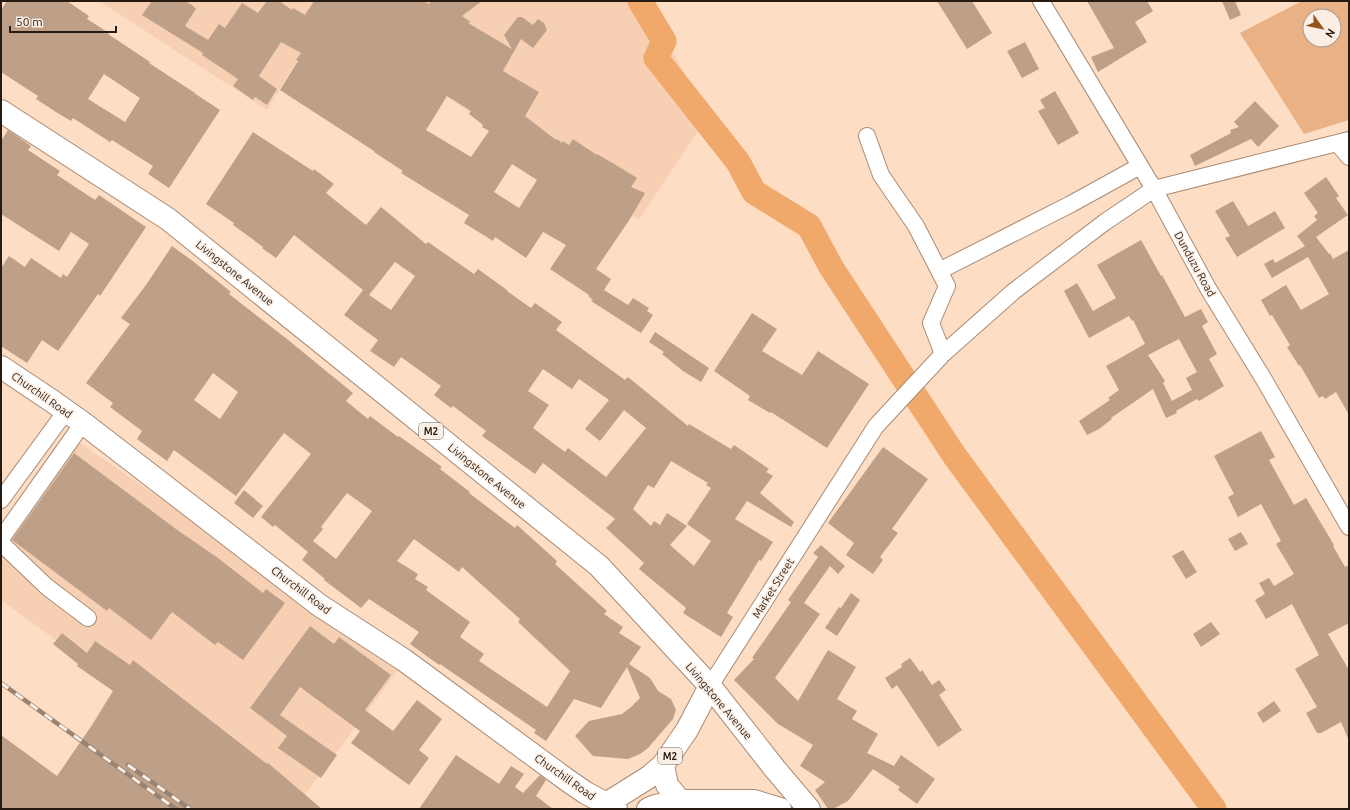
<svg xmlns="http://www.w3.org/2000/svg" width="1350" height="810" viewBox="0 0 1350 810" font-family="Ubuntu,sans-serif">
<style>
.built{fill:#f7d0b4}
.green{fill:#eab184;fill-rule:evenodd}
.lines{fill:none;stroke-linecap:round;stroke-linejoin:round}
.river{stroke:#f1a86b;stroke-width:25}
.building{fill:#bea089;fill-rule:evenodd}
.street-casing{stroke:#a98b74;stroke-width:18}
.highway-casing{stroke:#a98b74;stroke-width:24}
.street{stroke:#fff;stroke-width:16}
.highway{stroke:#fff;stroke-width:22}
.rail-casing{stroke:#9a8371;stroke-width:4.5}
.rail{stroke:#fbeee4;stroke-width:3;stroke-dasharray:9;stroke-linecap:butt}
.labels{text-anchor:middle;stroke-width:3.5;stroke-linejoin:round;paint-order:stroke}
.shield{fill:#fbeee4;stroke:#665a50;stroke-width:1}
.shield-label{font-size:10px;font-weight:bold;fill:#261a11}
.street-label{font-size:11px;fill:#261a11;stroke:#fbeee4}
</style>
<rect width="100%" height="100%" fill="#fdddc4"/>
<!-- built -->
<path class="built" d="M99,1H644L708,116L639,220L323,18L267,110Z
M76,440L402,665L294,809H288L1,600V545Z"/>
<!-- green -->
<path class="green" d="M1302,1H1349V120L1304,134L1240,33ZM1310,16H1334V40H1310Z"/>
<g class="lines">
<!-- river -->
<path class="river" d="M640,1L664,41L656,58L738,162L754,192L809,226L831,267L954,455L1214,809"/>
</g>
<!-- building -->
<path class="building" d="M7,1H67L89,16L87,19L109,33L108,34L150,62L149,63L195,93H194L220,110L169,188L148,174L153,166L112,140L110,142L73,118L71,121L56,112L36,99L38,96L1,72V10ZM104,74L140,98L125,122L88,99Z
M152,1H185L192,5L196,9L185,26L208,40L219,24L225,28L242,3L258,13L267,1H279L292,10L293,8L305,15L314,1H424L429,4L431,1H482L462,16L471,22L468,23L512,49L504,35L518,17H522L533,25L538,19L544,23L547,30L533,48L521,39L503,71L539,92L525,116L556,140L557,139L562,143L563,141L569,145L573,139L597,155V154L616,165L637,178L631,187L645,193L630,219L596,269L611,279L604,290L628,305L633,298L649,308L647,311L653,315L641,333L591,301L593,300L588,296L589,295L550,269L566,245L543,232L526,258L495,237L493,241L464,223L469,215L401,173L403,171L374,152V151L280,90L298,61L296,60L301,53L281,42L259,76L277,89L267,105L255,97L253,100L233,86L238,79L202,55L203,53L142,15ZM447,96L471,111L469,114L483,125L482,127L489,131L471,157L426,130ZM512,164L537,180L519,208L494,192Z
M937,1H972L992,33L967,49Z
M1087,1H1147L1153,11L1135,22L1147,42L1098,72L1091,57L1114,48Z
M1222,1H1235L1241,15L1230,20Z
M1025,42L1039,69L1022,78L1007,51Z
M1055,91L1079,133L1058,145L1038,111L1045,108L1040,100Z
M1255,101L1279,126L1258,147L1251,139L1195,166L1190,155L1231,133L1230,130L1239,127L1234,122Z
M8,130L31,146L28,150L60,171L57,175L95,200L99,195L146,227L100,296L98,294L58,351L42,340L27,363L1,346V268L9,256L25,267L31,258L61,278L63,274L67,277L89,244L71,232L59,251L1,214V141Z
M253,132L313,171L314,169L334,184L326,193L366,225L381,207L426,244L428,242L474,274L478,269L507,290V291L531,308L535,303L562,322L556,330L625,380L628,377L688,426L689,424L731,449L734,445L769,469L766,472L773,476L760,493L794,522L791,527L747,501L735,519L773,542L761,561L759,560L727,613L733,617L721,637L683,613L686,608L639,569L644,563L606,528L615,519L543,463L535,474L482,436L486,431L453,406L451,408L434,395L441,386L401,357L394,367L370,351L378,340L344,315L363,290L368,294L294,235L276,258L262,248L263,247L233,225L234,223L206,204ZM395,262L415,276L391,310L369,295ZM543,369L572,389L579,379L609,400L585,429L600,441L624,410L646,428L606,477L568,448L565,452L533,428L549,405L528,391ZM671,461L708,483L706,485L711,488L687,524L711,541L694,566L670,545L687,526L667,513L660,525L654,521L651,526L633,509L648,485L654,488Z
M1326,177L1339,196L1336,198L1348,215L1316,237L1329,254L1330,253L1333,259L1349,250V415L1336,392L1325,399L1323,396L1319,398L1300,365L1299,366L1287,347L1290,345L1272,315L1270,316L1261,300L1286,285L1301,310L1329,294L1308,257L1272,278L1264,264L1273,259L1275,263L1305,246L1297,236L1317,220L1314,216L1318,213L1304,193Z
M1233,201L1248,226L1275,211L1285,228L1237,257L1225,238L1230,236L1215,211Z
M1141,240L1161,276L1162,275L1185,317L1201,309L1208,322L1202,326L1217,354L1209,359L1224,386L1199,401L1197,399L1176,411L1177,413L1166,418L1153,389L1111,418L1112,419L1099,429L1087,435L1079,421L1110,400L1108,398L1119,390L1106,366L1145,344L1133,320L1132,321L1129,316L1089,338L1064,291L1077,283L1093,311L1116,298L1097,265ZM1179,339L1197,372L1186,378L1192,390L1172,401L1163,383L1165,381L1148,355Z
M172,246L194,262L231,292L229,294L287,339L353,393L346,401L368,419L370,416L398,437L399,436L442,467L440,469L470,492L469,493L515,528L517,525L557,561L555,564L607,611L604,614L623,627L619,633L641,647L629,664L650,678L658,691L671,699L676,710L673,719L648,748L640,754L628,759L593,756L575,736L589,721L622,714L631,707L640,698L627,667L601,708L574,699L546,741L534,733L536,730L440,664L439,665L410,644L419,632L369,599L361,608L324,580L325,579L302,560L308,552L275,525L273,527L261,517L311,454L284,433L236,496L174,450L167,461L137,439L142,431L110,407L113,403L86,383L130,324L121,318L146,285ZM213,373L238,392L220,419L194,400ZM347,493L372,511L336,559L313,541L323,529L321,527ZM414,539L459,572L462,567L520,619L518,622L570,671L547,707L479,661L484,654L460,637L470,622L426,590L428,587L415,579L418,574L397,561Z
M752,313L777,329L762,351L802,375L818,351L869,384L827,448L771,412L770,413L748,400L750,396L714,371Z
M655,332L709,368L701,382L683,371L662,354L664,352L649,342Z
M1261,431L1275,457L1269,460L1294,505L1306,498L1334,545L1333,546L1345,567L1349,565V623L1328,634L1349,670V741L1341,722L1321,733H1317L1306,713L1317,707L1295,669L1319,655L1292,604L1266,619L1255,600L1265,594L1259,583L1269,578L1274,586L1294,574L1276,544L1281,541L1261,504L1238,517L1228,497L1234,494L1214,456Z
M883,447L928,479L892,529L898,533L880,557L883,560L873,574L846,555L854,543L828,523Z
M74,453L176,529L218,558L263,593L266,589L285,603L243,660L218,642L215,645L172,612L151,640L109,608L107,611L12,540Z
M244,490L263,506L253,518L234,503Z
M1241,532L1248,544L1235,551L1228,539Z
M821,545L845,566L838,574L830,566L804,603L820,614L775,678L798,701L828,650L856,667L837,699L857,711L852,719L878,734L867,753L894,766L901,755L935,779L917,804L898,790L900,787L873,769L848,801L833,809H828L815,790L825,782L800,766L813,745L778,724L734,680L754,659L752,658L791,602L788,600L818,557L813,553Z
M1183,550L1197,572L1186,579L1172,556Z
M851,593L860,600L837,636L825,628L839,607L841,608Z
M1211,622L1220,634L1201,647L1193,634Z
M310,626L334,644L339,637L391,675L365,710L393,731L417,700L442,719L419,750L429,758L409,785L351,743L360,731L300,687L280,715L337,755L321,778L278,748L287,736L250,708Z
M62,633L87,653L95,641L130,665L133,660L267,764L268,763L322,809H1V735L57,776L92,725L113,691L77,666L78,664L53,644Z
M910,658L920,672L922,670L932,685L939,680L946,690L939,695L962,730L938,747L897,685L892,689L885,678L902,667L901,664Z
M1274,701L1281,711L1263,723L1257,713Z
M456,755L499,784L511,766L524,774L515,787L523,793L540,775L546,780L536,796L553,809H419Z"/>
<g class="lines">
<defs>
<path id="street" d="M1041,1L1154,189L1209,290L1263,378L1349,527
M867,136L881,175L916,226L947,286L931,323L943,354
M1337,143L1349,157
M939,271L1071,204L1140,166
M1,500L66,411
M1,539L83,423
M1,543L47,587L88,618
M710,686L876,426L943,354L1014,291L1105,222L1154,189L1349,140"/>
<path id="highway" d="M1,111L168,219L599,566L710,686L775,769L809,809
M1,367L52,401L83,423L319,605L404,660L567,780L586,793L616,809
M663,765L667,785L680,801
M606,804L649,777L663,765L687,730L710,686
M648,809L655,806L680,801H754L780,809"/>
</defs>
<!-- street casing -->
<use href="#street" class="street-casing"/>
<!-- highway casing -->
<use href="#highway" class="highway-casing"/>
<!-- street -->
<use href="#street" class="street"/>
<!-- highway -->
<use href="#highway" class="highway"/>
<defs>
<path id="rail" d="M1,683L176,809
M128,765L190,809"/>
</defs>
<!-- rail casing -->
<use href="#rail" class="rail-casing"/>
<!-- rail -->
<use href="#rail" class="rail"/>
</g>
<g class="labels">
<!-- shield labels -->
<g class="shield">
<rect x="419" y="423" width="24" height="16" rx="3"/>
<rect x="658" y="748" width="24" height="16" rx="3"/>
</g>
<g class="shield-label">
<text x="431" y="435">M2</text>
<text x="670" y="760">M2</text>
</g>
<!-- street labels -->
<g class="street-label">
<text transform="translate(1195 264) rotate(61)" y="4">Dunduzu Road</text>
<text transform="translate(235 273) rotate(39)" y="4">Livingstone Avenue</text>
<text transform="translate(42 395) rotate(35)" y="4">Churchill Road</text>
<text transform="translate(487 476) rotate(39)" y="4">Livingstone Avenue</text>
<text transform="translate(773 588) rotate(-58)" y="4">Market Street</text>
<text transform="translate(301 590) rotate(37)" y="4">Churchill Road</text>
<text transform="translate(719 701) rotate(50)" y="4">Livingstone Avenue</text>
<text transform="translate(565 777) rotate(35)" y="4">Churchill Road</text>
</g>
</g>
<!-- border -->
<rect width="1350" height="810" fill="none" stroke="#261a11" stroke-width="4"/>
<!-- north arrow -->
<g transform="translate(1322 28) rotate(123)"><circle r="19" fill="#fbeee4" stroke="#a69990"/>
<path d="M0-3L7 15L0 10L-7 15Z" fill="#93551a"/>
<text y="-6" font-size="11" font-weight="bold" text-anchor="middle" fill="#261a11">N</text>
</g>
<!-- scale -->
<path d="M10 26v6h106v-6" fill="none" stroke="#261a11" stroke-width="2"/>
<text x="16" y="26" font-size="12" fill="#261a11" stroke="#fbeee4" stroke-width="3" paint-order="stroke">50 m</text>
</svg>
